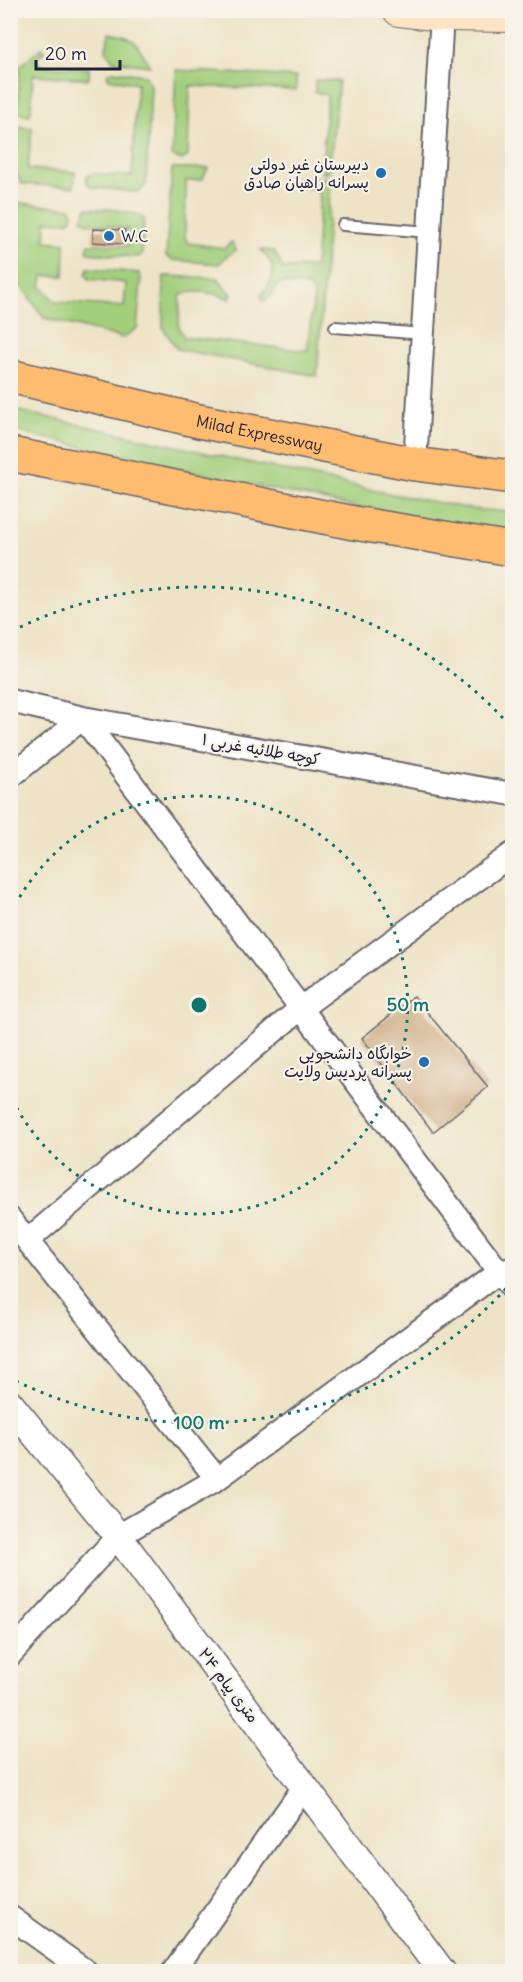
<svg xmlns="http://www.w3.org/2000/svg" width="523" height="1982" viewBox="0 0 523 1982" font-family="Delius,'Playpen Sans Arabic',sans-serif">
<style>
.green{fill:#a3cf7d;stroke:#62785c;stroke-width:1.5}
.building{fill:#caa67b}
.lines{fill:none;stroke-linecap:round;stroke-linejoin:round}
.service-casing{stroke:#69666c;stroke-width:14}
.minor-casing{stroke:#69666c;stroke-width:26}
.tertiary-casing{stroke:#69666c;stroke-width:30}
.secondary-casing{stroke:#69666c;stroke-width:34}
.trunk-casing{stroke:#69666c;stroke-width:36}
.service{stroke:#fff;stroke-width:10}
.minor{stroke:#fff;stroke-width:22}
.tertiary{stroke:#fff;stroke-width:27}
.secondary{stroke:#fee4c5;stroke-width:32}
.trunk{stroke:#fdbc6f;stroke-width:33}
.ring{fill:none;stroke:#0f766e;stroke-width:3;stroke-dasharray:3 6}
.poi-dot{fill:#1f6fb2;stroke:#f7f3e8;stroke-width:2}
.labels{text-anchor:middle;stroke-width:4.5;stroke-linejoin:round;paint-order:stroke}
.poi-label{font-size:16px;fill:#22223b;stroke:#f7f3e8;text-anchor:end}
.street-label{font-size:16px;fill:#22223b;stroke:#f7f3e8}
.centre{fill:#0f766e;stroke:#f7f3e8;stroke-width:3}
.ring-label{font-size:18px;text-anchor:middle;font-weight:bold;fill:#0f766e;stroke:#f7f3e8;stroke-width:4.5;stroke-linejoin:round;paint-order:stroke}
</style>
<rect width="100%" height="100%" fill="#f7f3e8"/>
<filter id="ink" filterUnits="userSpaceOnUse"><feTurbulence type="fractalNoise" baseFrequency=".0167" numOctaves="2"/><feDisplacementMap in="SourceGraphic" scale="12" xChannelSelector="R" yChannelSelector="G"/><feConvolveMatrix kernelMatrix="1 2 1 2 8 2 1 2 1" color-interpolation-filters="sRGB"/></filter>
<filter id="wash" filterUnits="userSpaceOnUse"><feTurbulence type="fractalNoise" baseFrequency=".008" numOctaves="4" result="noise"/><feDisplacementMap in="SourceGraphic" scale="24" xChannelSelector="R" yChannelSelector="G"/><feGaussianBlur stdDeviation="1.35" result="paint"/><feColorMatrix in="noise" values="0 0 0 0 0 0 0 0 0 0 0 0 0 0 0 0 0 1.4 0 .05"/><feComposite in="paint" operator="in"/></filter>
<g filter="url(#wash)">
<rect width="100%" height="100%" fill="#eee3c6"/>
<!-- green -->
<path class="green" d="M109,33C137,37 136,42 150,66L113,61L106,50Z
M41,48L44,52L35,60L43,66L89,68V79L33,75L31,112L29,115L17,112L20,66Z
M176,70L296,77V90L190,86L188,156L182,160L172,156Z
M113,71L145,75L151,86L146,184L140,191L133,192L91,187L87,183V176L93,174L132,176L137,83L109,79L107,74Z
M315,80L339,81L329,172L322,173L327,95L315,92Z
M16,126L32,128L28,169L75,172L74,187L22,184L12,168Z
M172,168H208L202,180L186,181L185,237L188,243L224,248L232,242L236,250L228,255L219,264L173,260L166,256Z
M331,178L317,376L177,349L163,328L164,276L218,278L224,287L232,294L230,299C216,293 194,288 180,296L179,328L184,337L307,351L314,294L307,286L279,283L273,294L263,301L261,296C275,279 278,267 261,250L274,251L283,268L315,267L320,196L315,189L301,187L296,179Z
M20,203L70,208L73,213L72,219L67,222L46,221L45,241L65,243L64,276H43L41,286L56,302L124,307L126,283L89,279L86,273L88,268L139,273L141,280L137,328L123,338L44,318L11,272V211L13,204Z
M87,208C100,209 136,209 144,219L142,255L137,257L89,253L87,249L89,244L128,246V229L88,223L82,219Z
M10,409L382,492L472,509L512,512V530L396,516L151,463L11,430Z"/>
<g id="blocks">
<!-- building -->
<path class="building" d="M93,229L125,230L124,244L93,242Z
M414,996L488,1087L433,1132L362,1038Z"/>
</g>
</g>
<g filter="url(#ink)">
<use href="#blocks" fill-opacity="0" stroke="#69666c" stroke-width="1.5"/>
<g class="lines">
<defs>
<path id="service" d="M343,225L429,232
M335,327L424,334"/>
<path id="minor" d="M415,464L442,15
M10,701L83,718L512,794
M10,777L83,718L499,1272L512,1288
M10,1219L217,1479
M28,1240L301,1008L512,854
M10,1655L118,1536L217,1479L499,1272L512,1269
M10,1917L87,1972
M173,1972L304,1787"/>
<path id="tertiary" d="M10,1404L118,1536L442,1972"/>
<path id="secondary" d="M399,10L442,15L512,16"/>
<g id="trunk">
<path id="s1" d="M10,376L199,421L415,464L512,477"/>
<path d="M10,454L354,523L512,549"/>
</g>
</defs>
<!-- service casing -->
<use href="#service" class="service-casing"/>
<!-- minor casing -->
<use href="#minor" class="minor-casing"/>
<!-- tertiary casing -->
<use href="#tertiary" class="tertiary-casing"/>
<!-- secondary casing -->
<use href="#secondary" class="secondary-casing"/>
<!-- trunk casing -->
<use href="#trunk" class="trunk-casing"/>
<!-- service -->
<use href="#service" class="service"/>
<!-- minor -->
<use href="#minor" class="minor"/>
<!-- tertiary -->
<use href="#tertiary" class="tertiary"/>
<!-- secondary -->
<use href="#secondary" class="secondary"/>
<!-- trunk -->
<use href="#trunk" class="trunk"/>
</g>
</g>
<!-- distance rings -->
<g class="ring">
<path d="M11 913A209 209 0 1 1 11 1097"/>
<path d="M512 1282A418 418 0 0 1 12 1379M12 631A418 418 0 0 1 512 728"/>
</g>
<!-- markers -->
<g class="poi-dot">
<circle cx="381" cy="173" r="6"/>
<circle cx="109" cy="236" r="6"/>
<circle cx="424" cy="1062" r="6"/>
</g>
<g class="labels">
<!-- poi labels -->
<g class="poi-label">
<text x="369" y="170">دبیرستان غیر دولتی<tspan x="369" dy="18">پسرانه راهیان صادق</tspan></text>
<text x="121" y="242" text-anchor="start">W.C</text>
<text x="412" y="1059">خوابگاه دانشجویی<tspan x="412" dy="18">پسرانه پردیس ولایت</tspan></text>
</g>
<!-- street labels -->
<g class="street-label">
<text dy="6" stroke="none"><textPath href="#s1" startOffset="256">Milad Expressway</textPath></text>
<text transform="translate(261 749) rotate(10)" y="6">کوچه طلائیه غربی ۱</text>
<text transform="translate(229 1685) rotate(53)" y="6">۲۴ متری پیام</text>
</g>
</g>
<circle cx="199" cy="1005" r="9" class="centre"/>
<g class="ring-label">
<text x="408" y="1011">50 m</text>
<text x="199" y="1429">100 m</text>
</g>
<!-- margin -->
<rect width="523" height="1982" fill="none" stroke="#f7f3e8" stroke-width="36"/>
<!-- scale -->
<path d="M36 60v9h84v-9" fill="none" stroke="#22223b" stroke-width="3"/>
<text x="45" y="60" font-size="18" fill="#22223b" stroke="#f7f3e8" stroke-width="4.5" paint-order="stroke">20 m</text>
</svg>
